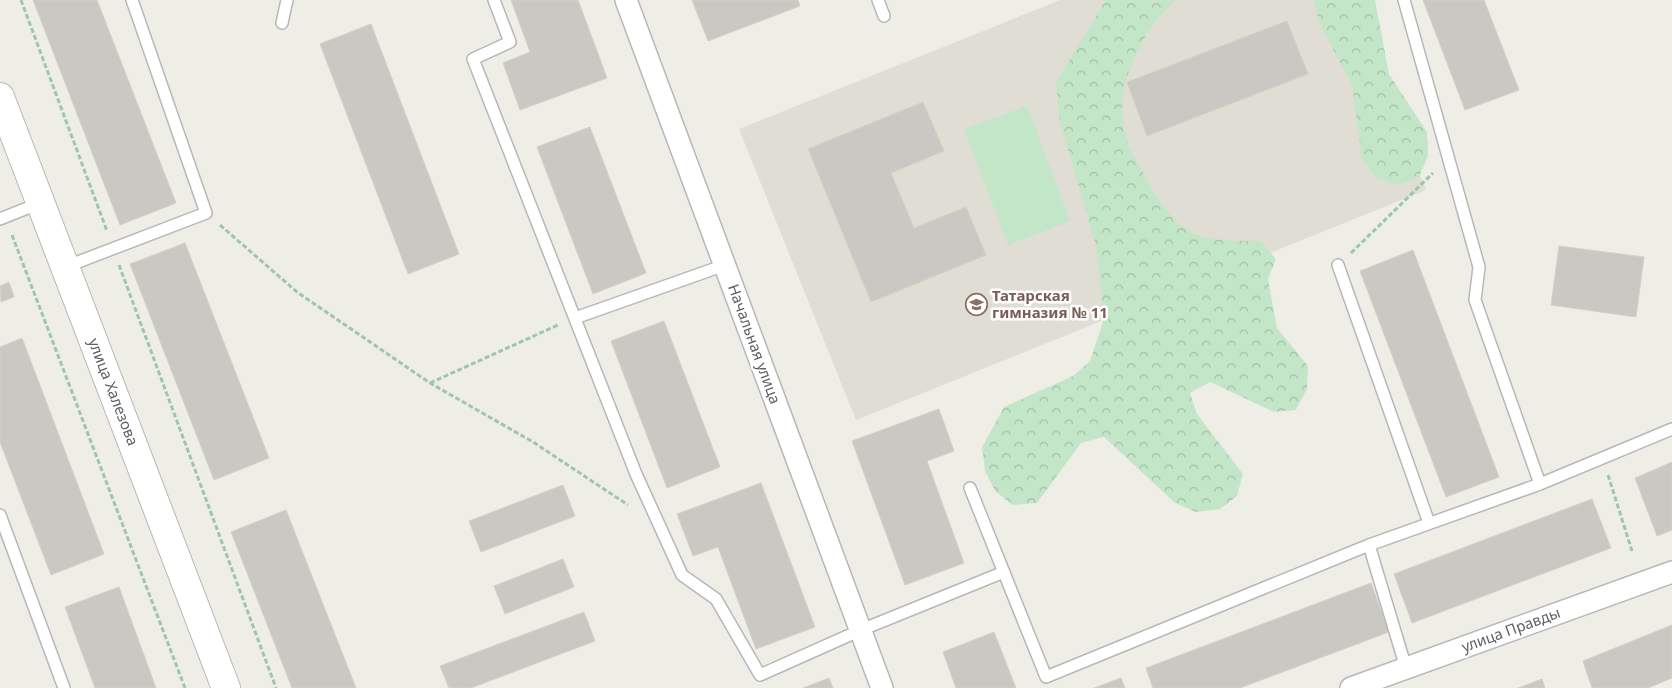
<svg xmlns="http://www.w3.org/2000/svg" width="1672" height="688" viewBox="0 0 1672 688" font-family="'Noto Sans',sans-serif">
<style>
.education{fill:#dfddd4}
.forest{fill:url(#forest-crowns)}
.garden{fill:#c4e6c8}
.building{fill:#cac8c3;stroke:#d4d1c4}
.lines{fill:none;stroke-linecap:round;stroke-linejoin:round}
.service-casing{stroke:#b6b7bc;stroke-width:14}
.minor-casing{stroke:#b6b7bc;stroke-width:24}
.tertiary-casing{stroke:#b6b7bc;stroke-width:30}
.path{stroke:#9dc6ad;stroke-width:3;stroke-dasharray:5 2.5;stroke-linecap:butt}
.service{stroke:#fff;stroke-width:11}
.minor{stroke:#fff;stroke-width:21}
.tertiary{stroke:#fff;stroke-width:28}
.labels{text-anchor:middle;stroke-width:5;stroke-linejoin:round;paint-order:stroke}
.education-label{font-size:15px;font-weight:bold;fill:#785e54;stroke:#fff;text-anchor:start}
.street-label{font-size:15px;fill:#5d6066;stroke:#fff}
</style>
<defs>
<pattern id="forest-crowns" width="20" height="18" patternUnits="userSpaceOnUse" patternTransform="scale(1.25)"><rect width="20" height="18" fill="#c4e6c8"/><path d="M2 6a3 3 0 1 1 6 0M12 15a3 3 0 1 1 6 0" fill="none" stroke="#a2bea6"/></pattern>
</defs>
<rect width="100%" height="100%" fill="#efeee6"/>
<!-- education -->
<path class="education" d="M1060,0H1350L1426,190L856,420L739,129Z"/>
<!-- forest -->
<path class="forest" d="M1106,0H1176C1169,7 1161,14 1155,22C1133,53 1115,95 1125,133C1128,149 1139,164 1146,178C1157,198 1169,219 1189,231C1209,243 1238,240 1261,241L1276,259L1268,279L1277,328L1308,366L1307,389L1296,410L1274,412L1210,382L1190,393L1197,414L1243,474L1237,496L1220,509L1196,512L1175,503L1104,437L1081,443L1037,503L1013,505L995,491L985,471L982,447L1004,407L1073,376L1090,361L1104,319L1096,246L1060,122L1056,82Z
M1314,0H1375L1389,74L1427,132L1428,156L1419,177L1398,185L1376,178L1362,159L1352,85L1319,22Z"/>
<!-- garden -->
<path class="garden" d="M1027,106L1070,221L1008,245L964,129Z"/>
<!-- building -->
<path class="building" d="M33,0H97L176,203L120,225Z
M511,0H578L607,78L520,110L503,63L530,52Z
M692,0H798L800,6L708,41Z
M1423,0H1484L1519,90L1465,110Z
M1287,21L1308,74L1147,136L1127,82Z
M371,24L459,254L408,274L320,44Z
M923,102L944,151L891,173L914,228L966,207L986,255L871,302L808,149Z
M590,127L646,273L593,294L537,147Z
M185,243L269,458L214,480L130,264Z
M1559,246L1644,257L1636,317L1551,305Z
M1413,250L1499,477L1446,497L1360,271Z
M9,282L14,297L1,302L0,286Z
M664,321L720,467L667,488L611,341Z
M22,338L104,554L51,575L0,442V347Z
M939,409L954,451L927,461L964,563L905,585L852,441Z
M1672,462V530L1657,536L1635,478Z
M761,483L815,627L756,649L718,547L693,556L677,514Z
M563,485L575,516L481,552L469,521Z
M1592,499L1611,548L1412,623L1394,574Z
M286,510L356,688H292L231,532Z
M563,559L574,587L505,614L494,586Z
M1371,583L1389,632L1240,688H1153L1146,668Z
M119,587L156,688H95L65,607Z
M584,612L595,641L471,688H449L440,666Z
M1672,625V678L1648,688H1592L1583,661Z
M994,632L1016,688H956L943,652Z
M829,678L833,688H803Z
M1121,678L1125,688H1094Z
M1542,679L1545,688H1518Z"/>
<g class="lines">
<defs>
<path id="service" d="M494,0L510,42L473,59L636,474L682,575L716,599L760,675L861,630L1004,572
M878,0L884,16
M1404,0L1479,267L1475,300L1540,484
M282,23L287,0
M0,219L40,203
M1338,265L1429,523
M65,267L206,213L132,0
M575,318L725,265
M970,488L1046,677L1369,545L1540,484L1672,429
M0,515L64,688
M1369,545L1406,668"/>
<path id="minor" d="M626,0L882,688
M1351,688L1672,572"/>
<path id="tertiary" d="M0,97L226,688"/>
</defs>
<!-- service casing -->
<use href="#service" class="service-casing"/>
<!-- minor casing -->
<use href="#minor" class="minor-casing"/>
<!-- tertiary casing -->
<use href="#tertiary" class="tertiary-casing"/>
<!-- path -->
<path class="path" d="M21,0L107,231
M220,225L297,292L430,383L533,442L628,505
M12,235L185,688
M1351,253L1433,173
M119,265L276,688
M430,383L558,325
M1608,475L1632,551"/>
<!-- service -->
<use href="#service" class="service"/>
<!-- minor -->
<use href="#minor" class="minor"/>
<!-- tertiary -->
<use href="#tertiary" class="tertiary"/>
</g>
<!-- icons -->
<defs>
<symbol id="school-ring" viewBox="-11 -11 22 22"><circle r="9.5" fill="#fff" stroke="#8d6e63" stroke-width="1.5"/><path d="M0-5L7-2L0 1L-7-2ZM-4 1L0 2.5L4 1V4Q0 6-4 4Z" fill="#8d6e63"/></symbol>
</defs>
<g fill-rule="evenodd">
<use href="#school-ring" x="964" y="292" width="25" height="25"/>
</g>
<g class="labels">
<!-- education labels -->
<g class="education-label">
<text x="992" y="301">Татарская<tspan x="992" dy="17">гимназия № 11</tspan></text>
</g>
<!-- street labels -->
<g class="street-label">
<text transform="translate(754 344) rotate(70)" y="5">Начальная улица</text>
<text transform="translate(113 392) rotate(69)" y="5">улица Халезова</text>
<text transform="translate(1511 630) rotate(-20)" y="5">улица Правды</text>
</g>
</g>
</svg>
